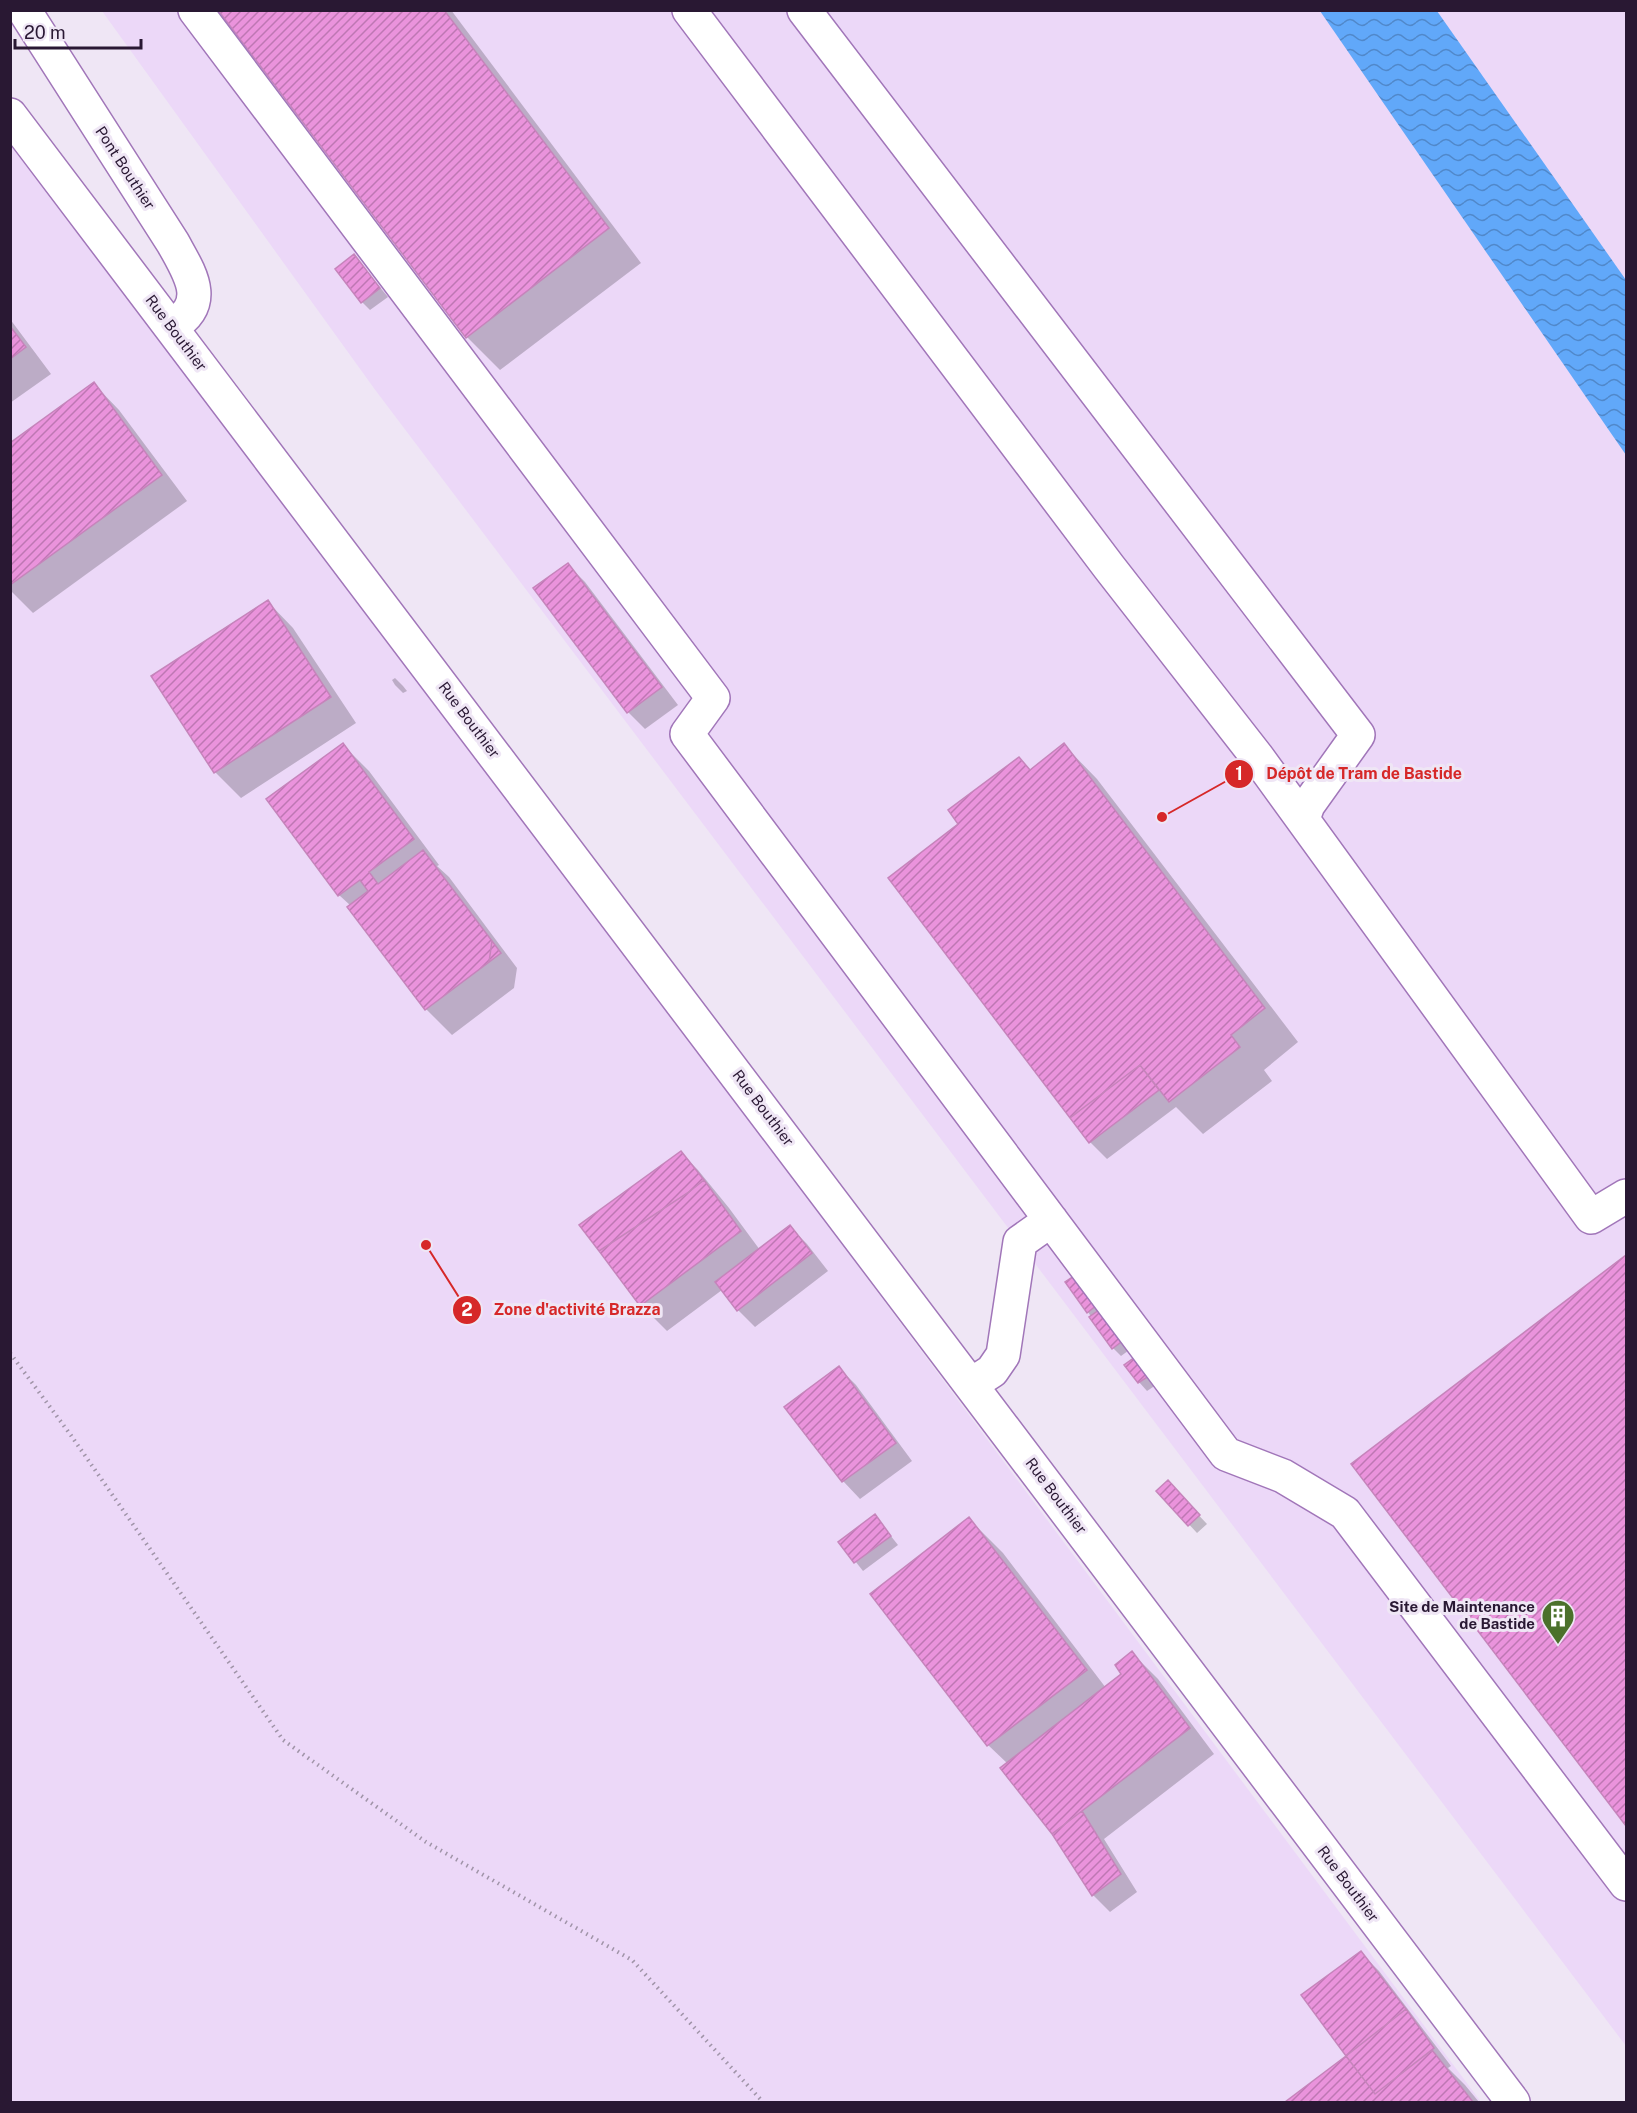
<svg xmlns="http://www.w3.org/2000/svg" width="1637" height="2113" viewBox="0 0 1637 2113" font-family="'Public Sans',sans-serif">
<style>
.built{fill:#ecd8f8}
.water{fill:url(#water-waves)}
.shadow{fill:#0003}
.building{fill:url(#building-hatch);stroke:#c684bb;stroke-width:1.5}
.lines{fill:none;stroke-linecap:round;stroke-linejoin:round}
.minor-casing{stroke:#a176b9;stroke-width:36}
.path{stroke:#a094a8;stroke-width:4;stroke-dasharray:1.5 4.5;stroke-linecap:butt}
.minor{stroke:#fff;stroke-width:33}
.labels{text-anchor:middle;stroke-width:6;stroke-linejoin:round;paint-order:stroke}
.street-label{font-size:15px;fill:#291833;stroke:#efe6f5}
.poi-label{font-size:15px;font-weight:bold;fill:#291833;stroke:#efe6f5;text-anchor:end}
.leader{fill:none;stroke:#d62828;stroke-width:2}
.callout-dot{fill:#d62828;stroke:#efe6f5;stroke-width:2}
.mark-label{font-size:18px;text-anchor:middle;font-weight:bold;fill:#fff}
.callout-label{font-size:16px;text-anchor:middle;font-weight:bold;fill:#d62828;stroke:#efe6f5;stroke-width:6;stroke-linejoin:round;paint-order:stroke}
</style>
<defs>
<pattern id="water-waves" width="16" height="10" patternUnits="userSpaceOnUse" patternTransform="scale(1.5)"><rect width="16" height="10" fill="#61a8f9"/><path d="M0 5q4-4 8 0t8 0" fill="none" stroke="#5088ca"/></pattern>
<pattern id="building-hatch" width="6" height="6" patternUnits="userSpaceOnUse" patternTransform="scale(1.5)"><rect width="6" height="6" fill="#ea93dc"/><path d="M-1 1l2-2M0 6l6-6M5 7l2-2" fill="none" stroke="#be77b3"/></pattern>
</defs>
<rect width="100%" height="100%" fill="#efe6f5"/>
<!-- built -->
<path class="built" d="M102,11H1626V2046L376,391Z
M10,139L203,387L1481,2102H11Z"/>
<!-- water -->
<path class="water" d="M1320,11H1437L1626,280V455Z"/>
<!-- shadow -->
<path class="shadow" d="M220,10H451L641,263L500,370L467,337Z
M354,256L388,297L370,310L362,302Z
M10,319L51,374L10,403Z
M94,384L119,410L187,501L33,613L10,590V445Z
M568,565L585,582L678,705L645,729L628,712Z
M268,602L293,628L356,723L241,798L215,772L153,677Z
M395,678L403,686L407,691L403,693L395,685L392,680Z
M343,745L369,771L439,865L437,866L449,877L517,968L514,988L452,1035L426,1009L349,907L351,906L339,895Z
M1064,745L1097,779L1298,1042L1264,1070L1272,1081L1203,1134L1176,1107L1107,1159L1090,1142L960,824L1019,759L1031,771Z
M681,1153L698,1170L729,1208L760,1250L790,1227L807,1244L828,1271L755,1327L738,1310L722,1290L667,1331L641,1305L581,1225Z
M1626,1257V1823L1354,1465Z
M1067,1282L1106,1314L1132,1348L1121,1356L1113,1348Z
M1135,1359L1156,1385L1147,1391L1139,1382Z
M839,1368L856,1385L912,1461L860,1499L843,1481L787,1407Z
M1158,1491H1176L1207,1524L1197,1533Z
M875,1516L898,1545L863,1571L840,1542Z
M969,1519L1003,1553L1106,1688L1123,1675L1132,1653L1158,1679L1214,1754L1104,1839L1137,1892L1110,1912L1093,1895L1053,1833L1002,1769L1008,1764L988,1745Z
M1361,1953L1379,1971L1451,2066L1448,2068L1465,2085L1479,2102H1287L1346,2058L1352,2064Z"/>
<!-- building -->
<path class="building" d="M218,10H444L609,228L466,338Z
M354,254L380,288L361,303L335,269Z
M10,326L26,347L10,359Z
M94,382L162,475L10,585V443Z
M568,563L662,687L627,713L533,588Z
M268,600L331,697L214,773L151,676Z
M343,743L414,839L369,872L378,884L423,850L492,941L489,962L425,1010L347,907L368,891L360,880L338,896L266,799Z
M1064,743L1265,1008L1231,1035L1240,1047L1169,1102L1140,1065L1070,1118L888,878L958,824L948,810L1019,757L1030,770Z
M492,941L501,953L489,962Z
M1140,1065L1159,1090L1089,1143L1070,1118Z
M681,1151L704,1180L689,1192L599,1251L579,1225Z
M704,1180L741,1231L640,1306L599,1251L689,1192Z
M790,1225L812,1253L737,1311L715,1282Z
M1626,1255V1826L1351,1464Z
M1077,1274L1098,1304L1087,1313L1065,1282Z
M1102,1308L1125,1339L1112,1349L1089,1317Z
M1135,1357L1149,1376L1138,1383L1124,1365Z
M839,1366L896,1443L842,1482L784,1407Z
M1168,1480L1200,1515L1188,1526L1156,1491Z
M875,1514L891,1536L854,1563L838,1542Z
M969,1517L1087,1670L987,1746L870,1594Z
M1132,1651L1190,1728L1052,1834L1000,1768L1121,1674L1115,1665Z
M1082,1811L1121,1874L1092,1896L1052,1834Z
M1361,1951L1406,2009L1346,2056L1301,1995Z
M1406,2009L1434,2048L1375,2094L1346,2056Z
M1432,2050L1473,2102H1285L1346,2056L1375,2094Z"/>
<g class="lines">
<defs>
<path id="minor" d="M24,10L173,243C190,274 211,303 171,327
M195,10L713,698L687,734L1226,1454L1283,1476L1345,1513L1626,1884
M689,10L1109,567L1258,758L1591,1217L1626,1196
M804,10L1358,735L1308,805L1303,819
M10,115L1513,2102
M972,1384L992,1371L1003,1355L1020,1242L1051,1220"/>
</defs>
<!-- minor casing -->
<use href="#minor" class="minor-casing"/>
<!-- path -->
<path class="path" d="M10,1353L70,1434L283,1740L426,1842L632,1960L763,2102"/>
<!-- minor -->
<use href="#minor" class="minor"/>
</g>
<!-- icons -->
<defs>
<symbol id="building-pin" viewBox="-11 -11 22 30"><path d="M0 17L-7.5 6A9.5 9.5 0 1 1 7.5 6Z" fill="#4b712b" stroke="#efe6f5"/><path d="M-4-6H4V6H1V3H-1V6H-4ZM-2.5-4.3h1.7v1.8h-1.7ZM.8-4.3h1.7v1.8H.8ZM-2.5-1h1.7V.8h-1.7ZM.8-1h1.7V.8H.8Z" fill="#fff"/></symbol>
</defs>
<g fill-rule="evenodd">
<use href="#building-pin" x="1539" y="1597" width="38" height="52"/>
</g>
<g class="labels">
<!-- street labels -->
<g class="street-label">
<text transform="translate(125 168) rotate(57)" y="5">Pont Bouthier</text>
<text transform="translate(176 333) rotate(53)" y="5">Rue Bouthier</text>
<text transform="translate(469 720) rotate(53)" y="5">Rue Bouthier</text>
<text transform="translate(763 1108) rotate(53)" y="5">Rue Bouthier</text>
<text transform="translate(1056 1496) rotate(53)" y="5">Rue Bouthier</text>
<text transform="translate(1348 1884) rotate(53)" y="5">Rue Bouthier</text>
</g>
<!-- poi labels -->
<g class="poi-label">
<text x="1535" y="1612">Site de Maintenance<tspan x="1535" dy="17">de Bastide</tspan></text>
</g>
</g>
<!-- callouts -->
<path class="leader" d="M1162 817L1239 774M426 1245L467 1310"/>
<g class="callout-dot">
<circle cx="1162" cy="817" r="6"/>
<circle cx="426" cy="1245" r="6"/>
<circle cx="1239" cy="774" r="15"/>
<circle cx="467" cy="1310" r="15"/>
</g>
<g class="mark-label">
<text x="1239" y="780">1</text>
<text x="467" y="1316">2</text>
</g>
<g class="callout-label">
<text x="1364" y="779">Dépôt de Tram de Bastide</text>
<text x="577" y="1315">Zone d'activité Brazza</text>
</g>
<!-- border -->
<rect width="1637" height="2113" fill="none" stroke="#291833" stroke-width="24"/>
<!-- scale -->
<path d="M15 39v9h126v-9" fill="none" stroke="#291833" stroke-width="3"/>
<text x="24" y="39" font-size="18" fill="#291833" stroke="#efe6f5" stroke-width="4.5" paint-order="stroke">20 m</text>
</svg>
